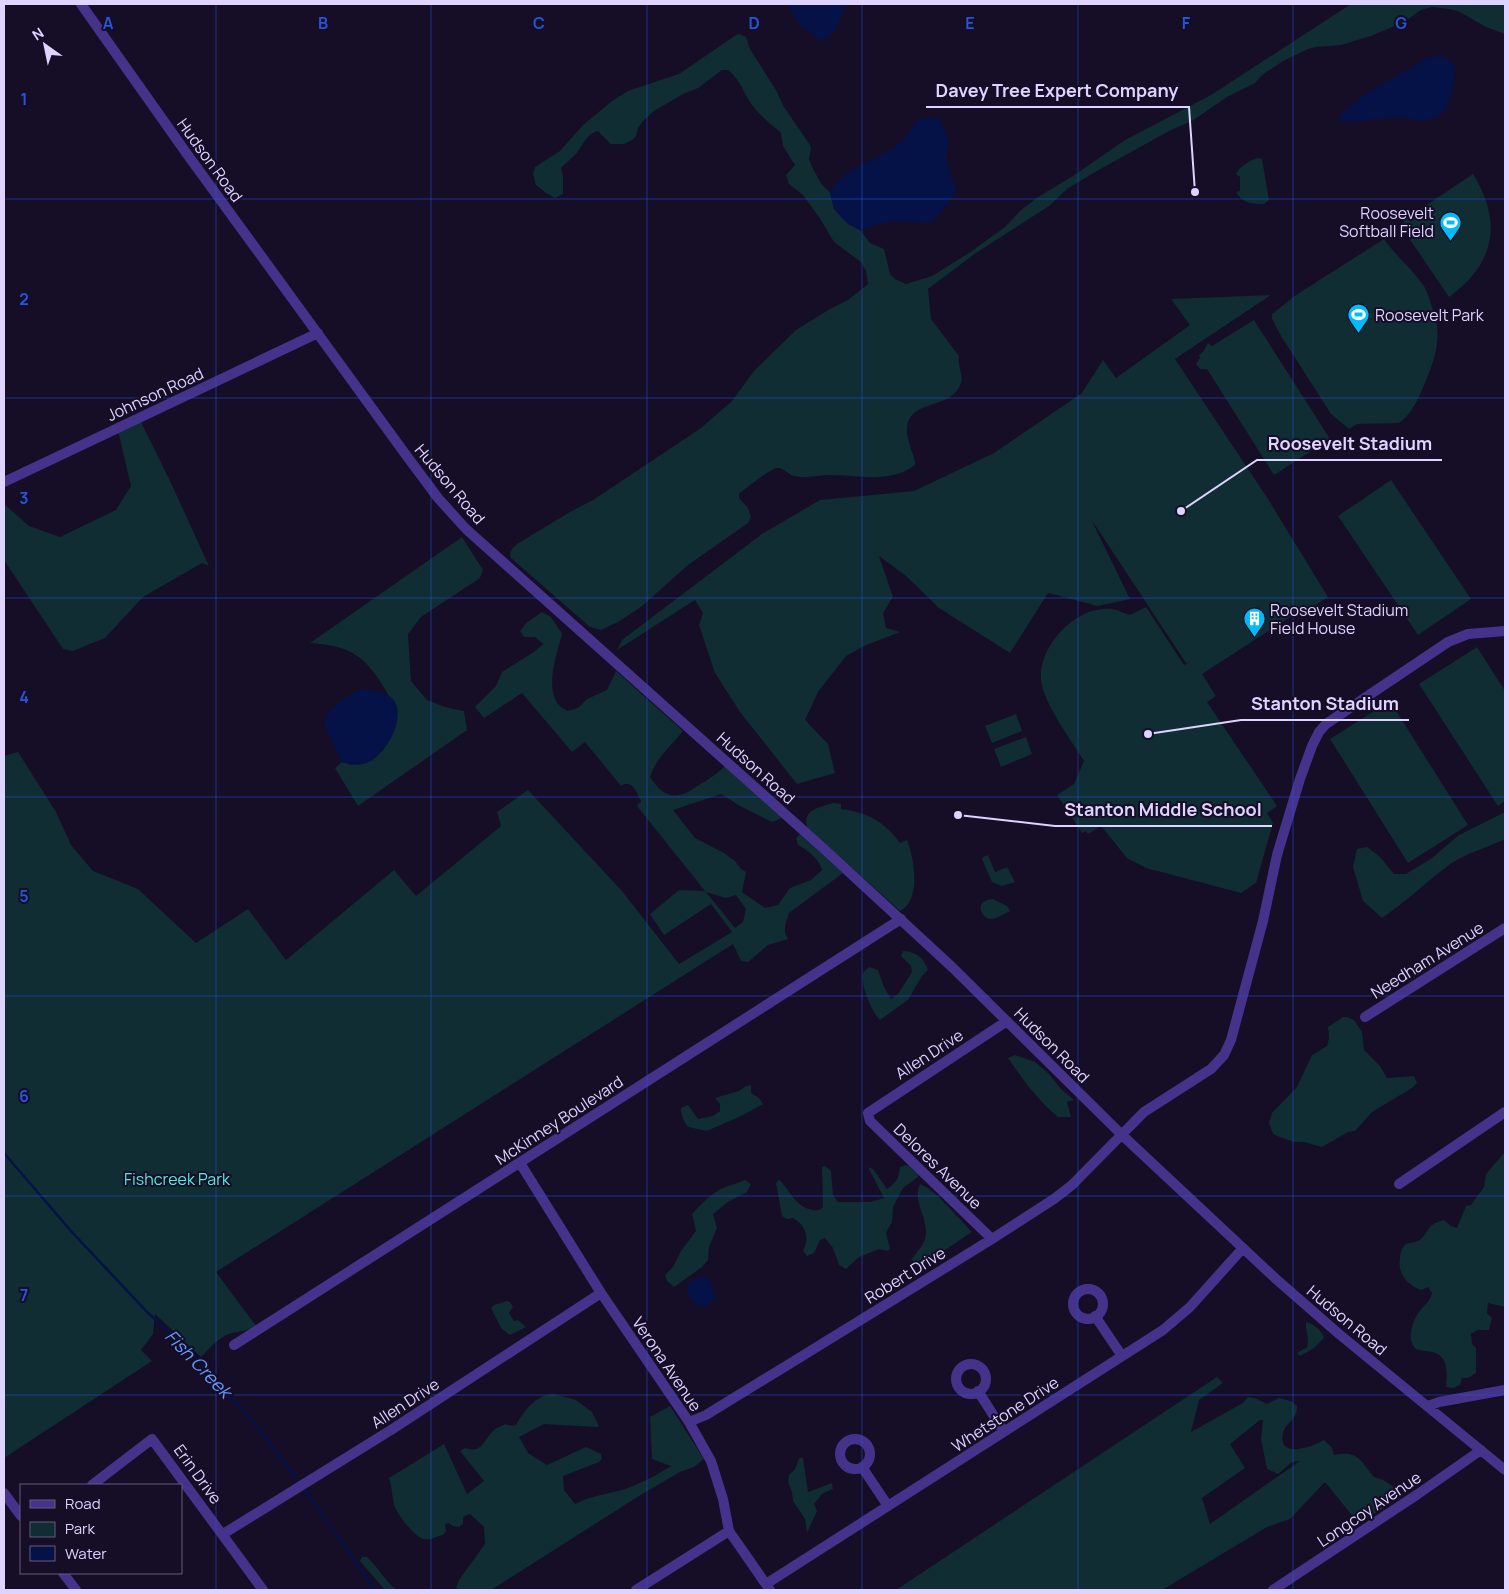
<svg xmlns="http://www.w3.org/2000/svg" width="1509" height="1594" viewBox="0 0 1509 1594" font-family="Manrope,sans-serif">
<style>
.green{fill:#0f2d32;fill-rule:evenodd}
.water{fill:#051248}
.lines{fill:none;stroke-linecap:round;stroke-linejoin:round}
.stream{stroke:#051248;stroke-width:2.5}
.minor{stroke:#45338b;stroke-width:10}
.grid{fill:none;stroke:#2755da;stroke-width:1;stroke-opacity:0.55}
.labels{text-anchor:middle;stroke-width:4;stroke-linejoin:round;paint-order:stroke}
.street-label{font-size:16px;fill:#dfd3ff;stroke:#160d27}
.poi-label{font-size:16px;fill:#dfd3ff;stroke:#160d27;text-anchor:start}
.park-label{font-size:16px;fill:#52ecdf;stroke:#160d27}
.water-label{font-size:18px;font-style:italic;fill:#619cff;stroke:#160d27}
.grid-label{font-size:16px;text-anchor:middle;font-weight:bold;fill:#2755da;stroke:#160d27;stroke-width:4;stroke-linejoin:round;paint-order:stroke}
.leader{fill:none;stroke:#dfd3ff;stroke-width:2}
.callout-dot{fill:#dfd3ff;stroke:#160d27;stroke-width:2}
.callout-label{font-size:18px;text-anchor:middle;font-weight:bold;fill:#dfd3ff;stroke:#160d27;stroke-width:4;stroke-linejoin:round;paint-order:stroke}
</style>
<rect width="100%" height="100%" fill="#160d27"/>
<!-- green -->
<path class="green" d="M1351,4H1505V34L1486,27L1458,11L1448,9L1432,7L1421,10L1404,22L1371,36L1341,45L1316,47L1308,49L1283,61L1262,75L1255,83L1227,97L1192,121L1169,131L1095,172L1067,189L1049,206L976,253L928,289L931,319L959,356C957,366 964,374 961,383C951,412 907,397 907,431C907,441 913,452 915,462V465C891,484 857,475 829,475C819,475 804,479 794,476C789,475 783,467 777,468C770,469 745,489 739,494V498L748,508L751,517L748,523L688,565L641,607L618,622L601,630L590,627L511,558C508,552 513,548 517,544L570,512L593,500L701,428L732,401L754,371L796,330L830,309L848,300L868,284L866,271L861,262L834,242L819,217L803,195L789,184L786,175L795,165L783,146L781,133C770,123 756,113 748,99C743,89 737,77 728,70H722L698,88L683,94L654,111L643,121L638,128L636,136L632,140L624,144H611L598,131C585,135 584,144 576,154C571,159 566,163 561,168L563,176V194L555,198L546,193L536,185L533,174L535,167L560,151L583,125L612,101L628,91L679,74L736,35L739,34L746,37L750,49L776,90L784,107L810,145L811,148L809,159L812,167L822,185L830,192L834,209L848,224L860,230L870,243L884,249L890,274L895,279L906,284L932,276L969,253L1005,227L1020,211L1038,197L1076,174L1125,140L1211,95Z
M1258,158L1262,159L1269,200L1264,204C1252,204 1242,203 1236,192L1240,191V177L1236,174C1239,167 1250,160 1258,158Z
M1473,174C1503,222 1495,264 1449,297L1402,228L1404,220Z
M1384,239C1396,256 1412,269 1424,286C1427,291 1429,298 1431,304C1442,330 1438,352 1427,378C1421,393 1413,414 1399,423L1357,424L1349,429L1331,414L1281,336L1272,319V314L1296,295Z
M1271,295L1175,359L1268,499L1328,597L1297,617L1295,614L1202,674L1216,696L1207,702L1277,806L1267,813L1273,823L1256,883L1241,893L1146,868L1127,858L1101,826L1088,834L1086,831L1082,833L1057,795L1074,784L1084,761C1072,741 1043,703 1041,680C1038,646 1076,605 1112,609C1118,610 1124,613 1130,615L1146,607L1184,665L1190,662L1186,663L1091,519L1130,599L1098,606L1048,593L1010,653L939,608L906,576L879,556L893,597L883,613L886,628L900,632L864,646L846,656L818,692L805,720L828,744L835,773L797,784L740,712L715,673L699,625L703,613L695,600L617,650L622,640L762,534L820,500L914,491L994,453L1082,393L1103,360L1116,378L1190,325L1171,299Z
M1254,320L1330,439L1274,475L1207,369H1200L1196,364L1200,358L1199,355L1203,352L1208,343L1212,346Z
M141,422L171,483L209,566L202,563L143,597L105,638L73,651L63,649L4,560V504L29,526L60,537L116,510L131,486L118,431Z
M1391,480L1471,599L1418,635L1338,516Z
M462,537L483,570L480,578L421,617L408,634L411,681L427,700L445,707L464,711L467,730L358,806L335,768L342,762L351,765L397,710C382,685 370,657 341,648C331,645 320,644 310,643Z
M542,612L551,617L562,634C557,654 545,685 558,704C560,707 565,709 568,711L578,708L587,699L607,690L616,671L683,731C671,746 656,758 650,777C665,800 678,800 699,785C709,779 717,774 725,766L782,818L772,822L740,806L721,794L673,810L695,838L724,853L735,861L741,869L746,872L742,892L765,908L778,905L790,888L811,880L822,870C819,858 807,850 798,845L796,838L800,834L843,873L789,913L785,926V933L788,939L768,945L748,962L741,961L733,944L216,1272L256,1326C247,1331 239,1331 229,1334C218,1338 209,1349 201,1357L155,1314L153,1334L141,1350L152,1361L4,1458V757L7,755L18,752L56,812L71,845L93,871L138,889L196,943L248,909L286,960L394,870L416,896L501,826L497,812L528,790L622,891L679,964L732,932L711,904L664,935L650,914L679,890L705,891L637,806L641,801C637,793 632,778 621,786L585,742L572,752L522,693L484,718L475,707L496,686L502,672L534,652L543,644L535,637H524L520,631L526,623ZM706,892L726,898L736,895L746,909L743,922L735,928Z
M1477,647L1505,691V801L1498,806L1419,684Z
M1390,701L1468,825L1408,863L1330,739Z
M1016,714L1022,731L992,743L985,726Z
M1026,737L1032,754L1001,767L994,749Z
M833,803L841,804V809C867,812 885,822 900,843L907,840C914,857 922,901 900,911L807,827C802,810 820,807 833,803Z
M1505,812V839C1486,848 1466,853 1449,865C1426,882 1406,902 1382,918L1363,901L1353,867L1357,849L1367,847L1380,857L1394,874H1406L1432,858L1459,835Z
M988,855L995,872L1007,867L1015,882L1002,886L992,882L982,859L983,857Z
M993,899L1007,906L1010,911C1004,914 996,919 991,919C982,919 976,905 985,901C987,899 990,900 993,899Z
M903,951C917,952 923,957 928,970L922,976L908,1000L880,1020C872,1013 860,984 863,973C864,971 867,969 869,967L878,970L884,987L891,999L898,994L912,972L911,966L901,956Z
M1343,1017H1347L1354,1020L1362,1032L1364,1050L1380,1066L1387,1078L1414,1076L1417,1083L1412,1088L1372,1112L1355,1131L1348,1132L1322,1147L1304,1142H1294L1280,1137L1273,1134L1269,1123L1272,1113L1297,1087L1312,1055L1327,1046L1329,1038L1328,1027Z
M1015,1055L1035,1062L1049,1074L1061,1089L1074,1100L1067,1102L1071,1117H1058C1037,1099 1024,1081 1008,1058Z
M751,1085V1093L759,1098L763,1104L741,1116L707,1131L688,1127C683,1120 681,1116 681,1108L688,1105L698,1119L713,1116L720,1111V1104L715,1098L739,1091L746,1086Z
M1505,1152V1307L1488,1303L1487,1313L1492,1318L1489,1330H1477L1471,1334L1472,1344L1476,1348V1373L1468,1378H1462L1460,1385L1453,1388L1446,1387C1447,1373 1449,1356 1432,1352C1427,1351 1422,1351 1416,1349C1406,1340 1412,1322 1419,1312C1424,1305 1430,1302 1432,1293L1428,1287L1421,1290C1407,1285 1397,1273 1400,1258C1400,1253 1402,1247 1406,1244C1411,1242 1417,1243 1421,1239C1432,1228 1426,1225 1444,1220L1451,1226L1457,1228L1466,1206L1471,1205L1484,1187L1486,1174Z
M905,1165L909,1166L918,1174V1177L903,1188L893,1207L892,1222L886,1233L890,1248L888,1251L879,1249L859,1257L846,1269L839,1265L833,1248L825,1238L820,1240L814,1253L807,1256L803,1251C810,1237 806,1226 793,1218L787,1219L782,1216L776,1183L779,1179C791,1192 798,1212 819,1210L823,1207L822,1167L825,1166L831,1171L833,1195L838,1202H871L884,1198L868,1167L873,1169L887,1189C896,1183 899,1178 900,1167Z
M745,1180L751,1184L747,1192L728,1202L713,1214L717,1228L709,1247L708,1260L702,1267L674,1287L667,1281L665,1275L673,1267L681,1251L696,1231L692,1214C700,1205 709,1196 719,1190C724,1187 738,1183 745,1180Z
M920,1184L928,1188L940,1198L972,1232L942,1252L917,1263L911,1261C916,1252 925,1245 926,1234C927,1216 912,1201 920,1184Z
M507,1301L510,1302L513,1307L509,1313L514,1321L518,1320L526,1327L510,1335L501,1328L491,1308L494,1305Z
M1306,1322C1313,1323 1322,1331 1324,1338L1314,1348L1300,1356L1297,1353L1307,1347C1310,1338 1305,1331 1306,1322Z
M1217,1377L1223,1383L1199,1400L1191,1432L1243,1403L1248,1397L1255,1398L1267,1404L1279,1398L1291,1401L1297,1406C1297,1421 1287,1421 1283,1433C1282,1437 1282,1441 1284,1445C1292,1455 1315,1445 1324,1440L1332,1448L1334,1455C1358,1450 1360,1460 1374,1477L1383,1480L1394,1487L1382,1509L1358,1523L1326,1483H1324L1290,1519L1267,1527L1162,1590H896ZM1260,1420H1263L1261,1439L1267,1469L1278,1474L1292,1462L1300,1461L1210,1524L1202,1498L1245,1468L1230,1444Z
M554,1394L576,1400L592,1412L599,1426L597,1427L544,1424L519,1437L528,1453L547,1465L586,1447L601,1454L602,1459L599,1462L563,1476L564,1490L575,1504C592,1495 610,1494 628,1488C643,1482 657,1475 671,1466L652,1459L650,1417L670,1406L704,1459L694,1467L680,1472L639,1496L491,1590H462L456,1588L459,1580L485,1544L484,1527L470,1514L463,1517V1524L459,1527L453,1526L449,1523L445,1524L446,1531L443,1535C436,1536 431,1541 424,1539C415,1538 397,1514 394,1505C392,1496 392,1487 389,1478L444,1444L467,1494L484,1481L460,1451L465,1448C483,1454 483,1440 494,1430C496,1428 502,1426 505,1424L512,1426L516,1425C525,1409 536,1395 554,1394Z
M799,1458H803L808,1492L832,1483L833,1489L822,1494L814,1504L817,1511L807,1533L805,1519L793,1501L792,1492L788,1482L789,1475L795,1469Z
M362,1557H367C378,1567 385,1581 397,1590H385L360,1561Z"/>
<!-- water -->
<path class="water" d="M787,4H846L835,31L822,41L799,24Z
M1444,56L1455,66C1453,87 1453,120 1424,120C1415,120 1406,117 1397,117C1377,118 1358,123 1338,121L1342,113L1364,95L1429,57Z
M939,118L949,141L946,159L956,192L932,223L890,221L860,230C842,221 833,212 830,192C844,167 877,161 899,144C907,138 912,126 917,119Z
M362,689C371,691 385,691 392,698C408,715 387,753 369,762C361,766 351,765 342,762C339,755 326,732 325,726C323,707 349,696 362,689Z
M699,1277L708,1278L714,1293L715,1299L706,1306C693,1306 687,1298 688,1285L693,1280Z"/>
<g class="lines">
<!-- stream -->
<path class="stream" d="M4,1153L71,1231L148,1313L181,1342L207,1370L251,1419L300,1483
M303,1487L375,1590"/>
<!-- minor -->
<path class="minor" d="M81,4L187,154L406,455L438,498L466,529L823,848L952,967L1122,1135L1276,1279L1339,1334L1505,1470
M4,482L318,333
M1365,1017L1505,928
M520,1163L601,1293L689,1422L711,1461L723,1499L729,1531L770,1590
M1399,1184L1505,1112
M992,1239L870,1121L868,1113L1007,1021
M1073 1304a15 15 0 1 1 30 0a15 15 0 1 1-30 0Z
M1095,1316L1122,1356
M234,1345L901,919
M956 1379a15 15 0 1 1 30 0a15 15 0 1 1-30 0Z
M978,1391L1004,1432
M1428,1406L1439,1402L1505,1390
M689,1422L706,1415L786,1366L992,1239L1054,1199L1072,1185L1144,1112L1211,1069L1224,1055L1231,1040L1263,921L1277,855L1300,779L1312,746L1319,732L1326,724L1448,642L1468,634L1505,631
M840 1454a15 15 0 1 1 30 0a15 15 0 1 1-30 0Z
M862,1467L888,1506
M92,1485L152,1439L263,1590
M4,1493L21,1516
M223,1534L391,1430L601,1293
M63,1573L76,1590
M766,1584L1163,1330L1190,1307L1243,1248
M636,1590L729,1531
M1273,1590L1418,1494L1481,1450"/>
</g>
<!-- grid -->
<path class="grid" d="M216,4V1590M431,4V1590M647,4V1590M862,4V1590M1078,4V1590M1293,4V1590M4,199H1505M4,398H1505M4,598H1505M4,797H1505M4,996H1505M4,1196H1505M4,1395H1505"/>
<!-- icons -->
<defs>
<symbol id="stadium-pin" viewBox="-11 -11 22 30"><path d="M0 17L-7.5 6A9.5 9.5 0 1 1 7.5 6Z" fill="#00bbfe" stroke="#160d27"/><path d="M0-5a6.5 5 0 1 0 0 10a6.5 5 0 1 0 0-10ZM-3.5-1.8h7v3.6h-7Z" fill="#fff"/></symbol>
<symbol id="building-pin" viewBox="-11 -11 22 30"><path d="M0 17L-7.5 6A9.5 9.5 0 1 1 7.5 6Z" fill="#00bbfe" stroke="#160d27"/><path d="M-4-6H4V6H1V3H-1V6H-4ZM-2.5-4.3h1.7v1.8h-1.7ZM.8-4.3h1.7v1.8H.8ZM-2.5-1h1.7V.8h-1.7ZM.8-1h1.7V.8H.8Z" fill="#fff"/></symbol>
</defs>
<g fill-rule="evenodd">
<use href="#stadium-pin" x="1438" y="210" width="25" height="34"/>
<use href="#stadium-pin" x="1346" y="302" width="25" height="34"/>
<use href="#building-pin" x="1242" y="606" width="25" height="34"/>
</g>
<g class="labels">
<!-- street labels -->
<g class="street-label">
<text transform="translate(210 160) rotate(54)" y="6">Hudson Road</text>
<text transform="translate(155 394) rotate(-25)" y="6">Johnson Road</text>
<text transform="translate(450 484) rotate(50)" y="6">Hudson Road</text>
<text transform="translate(756 768) rotate(42)" y="6">Hudson Road</text>
<text transform="translate(1427 960) rotate(-32)" y="6">Needham Avenue</text>
<text transform="translate(1052 1045) rotate(45)" y="6">Hudson Road</text>
<text transform="translate(929 1054) rotate(-33)" y="6">Allen Drive</text>
<text transform="translate(559 1120) rotate(-33)" y="6">McKinney Boulevard</text>
<text transform="translate(938 1166) rotate(44)" y="6">Delores Avenue</text>
<text transform="translate(905 1275) rotate(-32)" y="6">Robert Drive</text>
<text transform="translate(1347 1320) rotate(40)" y="6">Hudson Road</text>
<text transform="translate(667 1364) rotate(56)" y="6">Verona Avenue</text>
<text transform="translate(405 1403) rotate(-33)" y="6">Allen Drive</text>
<text transform="translate(1005 1414) rotate(-33)" y="6">Whetstone Drive</text>
<text transform="translate(198 1474) rotate(54)" y="6">Erin Drive</text>
<text transform="translate(1369 1509) rotate(-34)" y="6">Longcoy Avenue</text>
</g>
<!-- poi labels -->
<g class="poi-label">
<text x="1434" y="219" text-anchor="end">Roosevelt<tspan x="1434" dy="18">Softball Field</tspan></text>
<text x="1375" y="321">Roosevelt Park</text>
<text x="1270" y="616">Roosevelt Stadium<tspan x="1270" dy="18">Field House</tspan></text>
</g>
<!-- park labels -->
<g class="park-label">
<text x="177" y="1185">Fishcreek Park</text>
</g>
<!-- water labels -->
<g class="water-label">
<text transform="translate(198 1364) rotate(46)" y="6">Fish Creek</text>
</g>
</g>
<g class="grid-label">
<text x="108" y="29">A</text>
<text x="323" y="29">B</text>
<text x="539" y="29">C</text>
<text x="754" y="29">D</text>
<text x="970" y="29">E</text>
<text x="1186" y="29">F</text>
<text x="1401" y="29">G</text>
<text x="24" y="105">1</text>
<text x="24" y="305">2</text>
<text x="24" y="504">3</text>
<text x="24" y="703">4</text>
<text x="24" y="902">5</text>
<text x="24" y="1102">6</text>
<text x="24" y="1301">7</text>
</g>
<!-- callouts -->
<path class="leader" d="M1195 192L1189 107H926M1181 511L1257 460H1442M1148 734L1241 720H1409M958 815L1055 826H1272"/>
<g class="callout-dot">
<circle cx="1195" cy="192" r="5"/>
<circle cx="1181" cy="511" r="5"/>
<circle cx="1148" cy="734" r="5"/>
<circle cx="958" cy="815" r="5"/>
</g>
<g class="callout-label">
<text x="1057" y="97">Davey Tree Expert Company</text>
<text x="1350" y="450">Roosevelt Stadium</text>
<text x="1325" y="710">Stanton Stadium</text>
<text x="1163" y="816">Stanton Middle School</text>
</g>
<!-- border -->
<rect width="1509" height="1594" fill="none" stroke="#dfd3ff" stroke-width="10"/>
<!-- legend -->
<rect x="20" y="1484" width="162" height="90" fill="#160d27" stroke="#665c7d"/>
<rect x="30" y="1500" width="25" height="8" fill="#45338b" stroke="#665c7d"/>
<text x="65" y="1509" font-size="15" fill="#dfd3ff">Road</text>
<rect x="30" y="1522" width="25" height="15" fill="#0f2d32" stroke="#665c7d"/>
<text x="65" y="1534" font-size="15" fill="#dfd3ff">Park</text>
<rect x="30" y="1546" width="25" height="15" fill="#051248" stroke="#665c7d"/>
<text x="65" y="1559" font-size="15" fill="#dfd3ff">Water</text>
<!-- north arrow -->
<g transform="translate(45 45) rotate(327)" stroke="#160d27" stroke-width="4" paint-order="stroke">
<path d="M0-4L9 19L0 12L-9 19Z" fill="#dfd3ff"/>
<text y="-8" font-size="14" font-weight="bold" text-anchor="middle" fill="#dfd3ff">N</text>
</g>
</svg>
